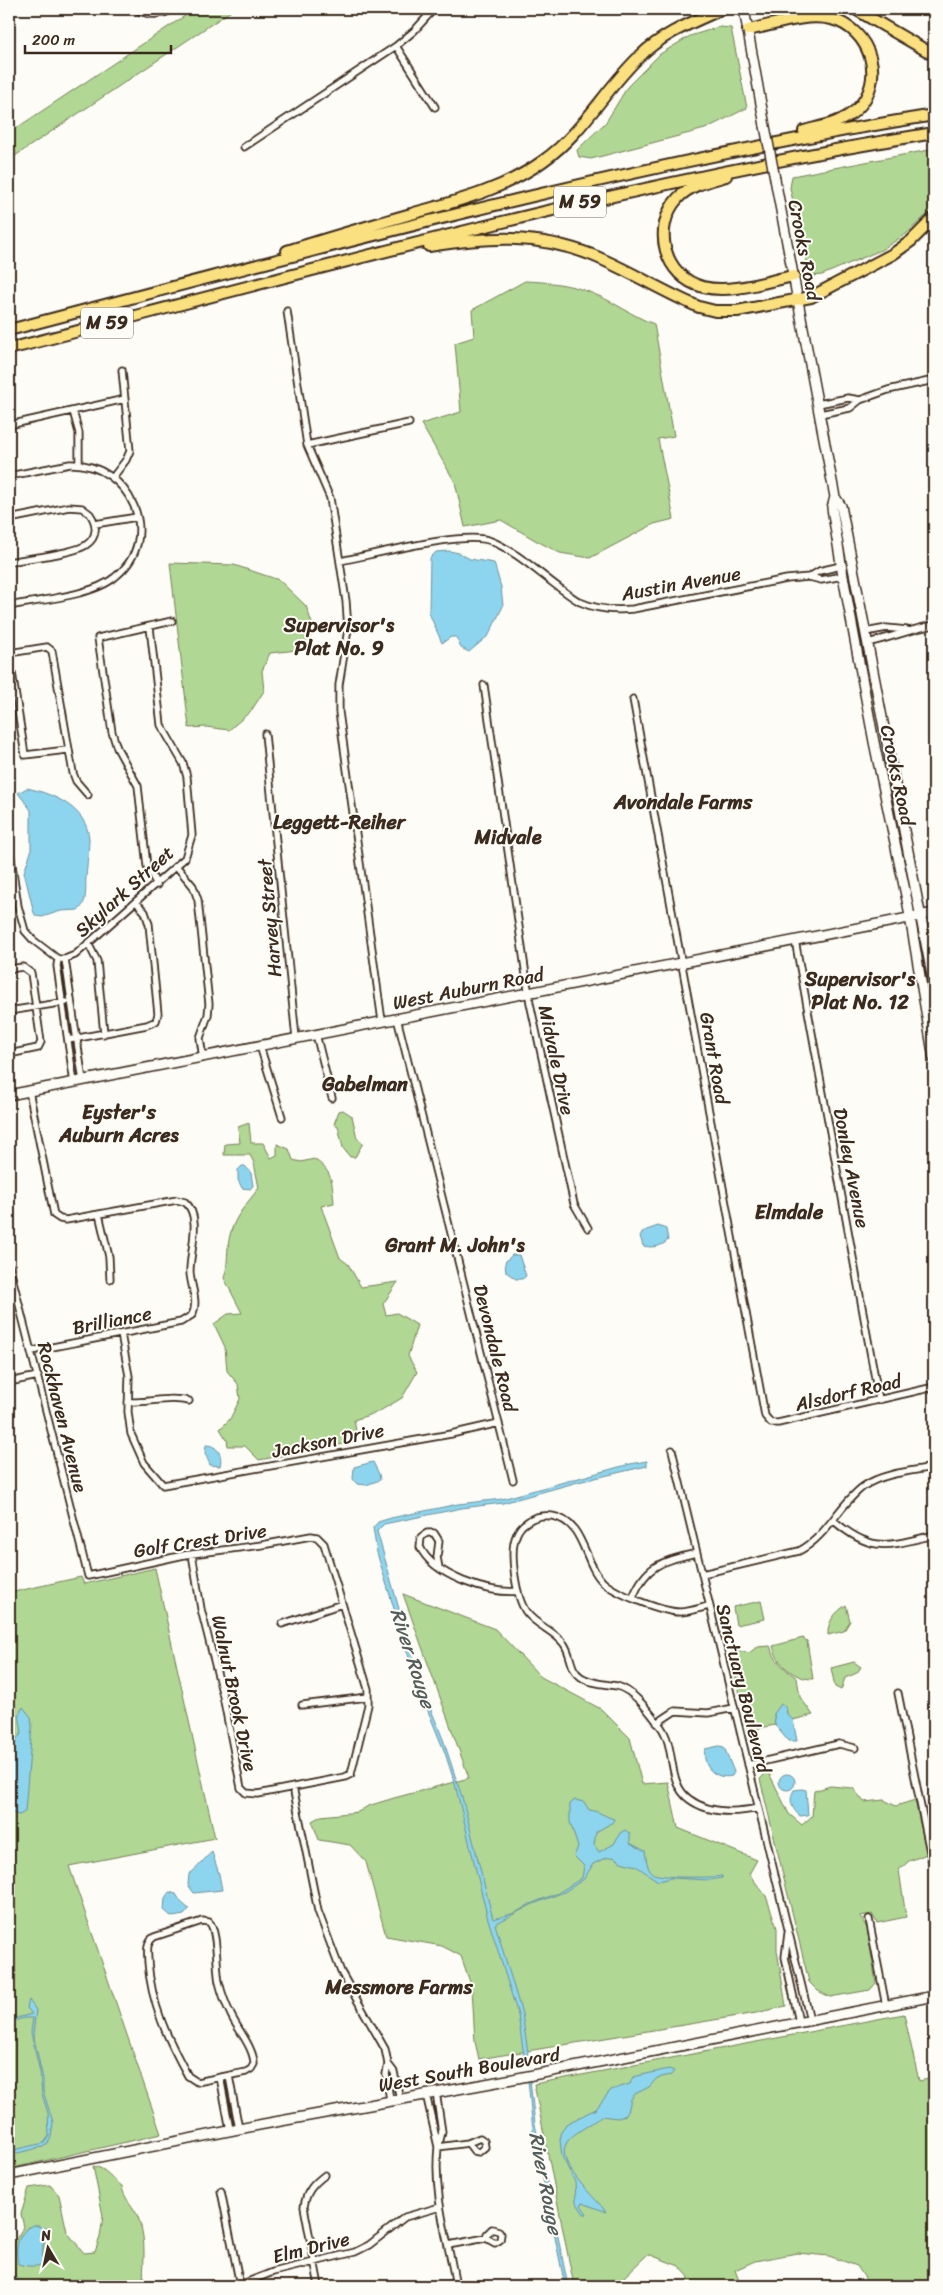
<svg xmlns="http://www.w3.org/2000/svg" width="943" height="2295" viewBox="0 0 943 2295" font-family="Sriracha,sans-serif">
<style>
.green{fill:#b0d793;stroke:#768058;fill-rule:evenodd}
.water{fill:#8dd5ee;stroke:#6c919b}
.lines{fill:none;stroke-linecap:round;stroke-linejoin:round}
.street-casing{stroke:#3b2a1e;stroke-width:9}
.secondary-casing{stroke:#3b2a1e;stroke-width:12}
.highway-casing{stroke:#3b2a1e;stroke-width:14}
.street{stroke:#fdfcf7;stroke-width:5.5}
.secondary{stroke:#fdfcf7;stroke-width:9}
.highway{stroke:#fbe080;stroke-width:10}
.secondary-bridge-casing{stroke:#3b2a1e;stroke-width:12;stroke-linecap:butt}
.secondary-bridge{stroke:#fdfcf7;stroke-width:9}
.labels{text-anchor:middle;stroke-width:4;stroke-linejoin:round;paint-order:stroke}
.shield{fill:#fdfcf7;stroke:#75695f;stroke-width:1}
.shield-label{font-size:18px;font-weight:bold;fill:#3b2a1e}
.street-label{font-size:19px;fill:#3b2a1e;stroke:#fdfcf7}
.neighbourhood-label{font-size:20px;font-weight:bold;fill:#3b2a1e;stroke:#fdfcf7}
.water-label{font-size:20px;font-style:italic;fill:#545d5c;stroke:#fdfcf7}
</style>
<rect width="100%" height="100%" fill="#fdfcf7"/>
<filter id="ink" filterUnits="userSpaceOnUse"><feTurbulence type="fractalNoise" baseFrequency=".02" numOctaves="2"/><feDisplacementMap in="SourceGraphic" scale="10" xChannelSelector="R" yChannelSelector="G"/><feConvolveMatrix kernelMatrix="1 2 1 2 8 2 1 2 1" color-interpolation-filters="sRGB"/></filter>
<g filter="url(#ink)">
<!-- green -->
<path class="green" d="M195,9H234L9,160V133Z
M719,27L731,28L747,108L705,129L591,159L579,157L577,150L606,122L628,86L660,54L690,36Z
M934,149V208L906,234L881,250L822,275L813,276L809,273L790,188L792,176Z
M525,281C548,282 572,284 594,294C615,302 632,316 654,324L674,436L658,439L674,519L654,524L590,558L560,553L535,540L501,520L465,527L455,482L421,424L461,412L455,343L474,337L472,310Z
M170,563L234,565L279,580L306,606L315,632L298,650L270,653L262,671L264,691L251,711L229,730L206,727L189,728Z
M343,1110L352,1116L357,1138L363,1143L355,1157H350L343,1148L338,1126L334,1124L339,1111Z
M249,1123L251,1143H263L271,1158L277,1155V1144L289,1149L293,1160L301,1162L314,1159C333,1172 332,1181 334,1203L321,1206L340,1258L348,1264L361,1287L398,1282L383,1304L386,1315L397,1313L417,1325L408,1356L417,1372L402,1398L378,1412L354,1420L357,1436L349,1443L259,1460L245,1446H228L227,1440L220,1429L230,1419L240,1399L238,1384L227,1371L225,1347L214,1324L228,1314L242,1313L224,1278C229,1264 226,1250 230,1235C234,1217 248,1202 259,1188L254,1163L250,1155H224L225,1144L240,1143L238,1127Z
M155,1568L215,1838L69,1866L161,2134L9,2169V1593L81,1577L84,1584Z
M403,1594L495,1629L541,1677L601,1709L630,1738L642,1784L668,1782L678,1828L757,1860L749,1874L766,1896L777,1928V1950L786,2006L756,2013L479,2059L475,2042L472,1988L461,1956L442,1946L386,1936L366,1862L350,1845L319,1840L312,1821L321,1816L358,1812L368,1806L394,1798L469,1778Z
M761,1601L765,1619L736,1625L733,1607Z
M846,1605L850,1621L844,1631L828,1635C827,1621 836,1612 846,1605Z
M803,1638L807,1641L813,1679C794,1679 777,1664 773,1646Z
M770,1646C775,1661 784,1669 797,1678L800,1697L813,1715L793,1720L787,1714L786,1708L774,1714L775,1725L749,1730L730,1654L738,1651L749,1653L757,1647Z
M854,1662L861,1667L857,1673L845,1678L841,1690L835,1687L831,1668Z
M768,1771L789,1814L802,1825L812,1816L814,1791L830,1786L853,1788L864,1802L884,1800L896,1806L915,1800L927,1854L909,1861L899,1870L906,1917L877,1923L872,1914L860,1916L867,1928L876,1983L870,1990L830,1997L818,1991L809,1982L760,1779Z
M904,2014L919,2081L934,2078V2286H870L857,2266L829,2256L797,2253L755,2261L735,2270L741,2286H686L689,2277L679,2266L648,2254L623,2278L624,2286H574L534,2084Z
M93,2166C107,2168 111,2179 122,2186C123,2199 135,2206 139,2220C147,2242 143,2264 143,2286H19C10,2266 9,2245 24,2227L21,2214L29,2188L50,2185L59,2195L67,2232L84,2253L95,2252L100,2237L103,2216ZM29,2227L48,2237L43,2245L42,2264L22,2265C12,2252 18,2237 29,2227Z"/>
<!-- water -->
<path class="water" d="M449,551L459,553L470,559L494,563L501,587L503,606L489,635L469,652L461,648L456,637H451L442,643L429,613L430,558L436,552Z
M27,788C53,794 86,807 89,838C89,847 87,867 86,877C85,888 88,901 79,910L61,911L42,917L36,916L34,913L24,872L31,852V810L18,793Z
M242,1166H245L251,1173L253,1186L250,1189L242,1188L238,1180V1170Z
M658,1226L666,1229L668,1240C662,1247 652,1248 643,1246L640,1236L644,1231Z
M512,1255H519L526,1276L522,1279H516L506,1272L505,1262Z
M206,1445C218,1445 223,1456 220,1466L210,1465L205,1453Z
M647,1461V1466L578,1482L503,1503L462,1508L384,1524L377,1531L420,1683L443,1739L462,1797L493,1919L515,1913L530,1904L558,1893L582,1878L584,1866L574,1856L578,1847L570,1822V1804L575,1800L584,1802L589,1810C599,1811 604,1816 614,1819L613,1822L596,1832L594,1845L599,1852L614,1844L620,1833L625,1830L630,1834V1843L645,1851C646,1858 647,1869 652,1873C657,1878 712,1878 722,1876V1878L709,1880L671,1878L658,1881L636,1866L621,1862L614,1857L606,1858L593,1864L584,1879L564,1892L531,1905L495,1924L522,2014L528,2052L527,2056H524L518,2015L488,1919L455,1784L445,1753L417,1684L377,1553L373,1528L378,1522L391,1518L458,1504L502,1499L630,1464Z
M373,1462L379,1474L380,1480L366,1485L357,1484L353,1479L354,1467Z
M781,1704L786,1708L787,1714L793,1720L797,1741H788L775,1725L774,1714Z
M23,1707L31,1717L32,1726L25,1812L19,1815L9,1812V1743L15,1741L22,1733L19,1714Z
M719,1746L724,1747L734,1772L732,1776C714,1780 702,1766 705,1749Z
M779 1782a8 8 0 1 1 16 0a8 8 0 1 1-16 0Z
M802,1789L806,1790L808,1815L800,1816C792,1809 788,1800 794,1790Z
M212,1852L219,1874L222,1890L194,1893L188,1885L189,1874C199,1868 203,1859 212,1852Z
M169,1892L176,1894L181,1902L189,1909L184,1915L172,1917L164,1910L165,1898Z
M29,2000L36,2010L33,2034L43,2079V2091L53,2122L51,2137L48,2143L43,2147L9,2155V2151L44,2143L49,2136L48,2113L42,2094L40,2072L31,2033L33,2018H24L9,2022V2020L32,2014L27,2008Z
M669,2069L674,2071L671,2075L657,2078L649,2087L635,2094L631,2099L628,2112L624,2116L618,2118L601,2116C591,2125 573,2133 567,2142C553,2163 596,2197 606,2212L583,2203L581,2205L587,2214H584L576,2202L575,2182L562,2156L560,2140L562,2131L566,2124L596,2109L611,2090L630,2084L633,2077Z
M528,2080H530L535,2124L568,2286H565L533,2131Z
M34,2225L49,2229V2233L43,2245L42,2265C35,2267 25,2266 18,2264C15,2247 17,2232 34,2225Z"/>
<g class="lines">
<defs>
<path id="street" d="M135,9C147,15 160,17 173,9
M396,46L435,107
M244,147L396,46L414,31L434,9
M287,311L307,445L330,498L346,601L348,629L339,685V712L382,1021
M818,404L848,398L860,400
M73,411L79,433V464
M820,414L850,408L860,400L888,390L934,380
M9,425L125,399
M307,445L409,423
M9,476L70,464C130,463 165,538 115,577C93,596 38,600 9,606
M113,477L126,460L130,451L122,370
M9,519L69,507L82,508L90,514C97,524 98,537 86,545C73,554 27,558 9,562
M95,524L137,517
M340,561C372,555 466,530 491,541C521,553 551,585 580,602C598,610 614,611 633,609L787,579L809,577L821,580L843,576
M809,577L819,571L841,566
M865,632L887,628L907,630
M867,643C890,638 911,629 934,625
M9,653L47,647L52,651L73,773L76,781L88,795
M9,653L25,755L67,750
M484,685L530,1003L574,1204L588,1228
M633,699L765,1416L771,1423H778L934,1387
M265,734L296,1038
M9,844L18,906L25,931L33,940L58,959H65L75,955L185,858L192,835L187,777L183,763L161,725L150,627
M177,867L193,886L198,900L209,1004L208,1015L200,1038L203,1058
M157,885L147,866L138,786L117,748L112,732L98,638L172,621
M795,940L879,1400
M88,943L97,961L104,1034
M58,959L57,966L74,1083
M65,959L83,1081
M9,969L23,967L31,973L41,1042L38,1048L9,1054
M9,1011L66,1002
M397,1018L513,1480
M316,1034L332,1098
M68,1040L147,1025L156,1021L158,1014L149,924L145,912L136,902
M260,1046L282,1117
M29,1091L54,1215L60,1219L66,1220L177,1200L185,1202C203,1217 189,1253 190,1273C191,1287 199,1302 192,1315L181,1322L32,1351
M99,1214L109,1257L110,1279
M9,1265L88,1576L184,1555L262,1545L311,1536L317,1537L324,1544L368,1689V1705L351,1774L345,1777L258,1794L246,1793L241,1788L223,1696L201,1609L192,1554
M121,1334L129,1376L128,1412L131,1434L144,1463L163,1485L451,1434L499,1423
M9,1382L38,1376
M128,1402C149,1403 168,1396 189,1401
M672,1450L810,2020
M833,1520C872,1554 888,1546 934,1535
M439,1568L437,1557L439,1541L434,1533H427L421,1537L420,1547C433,1575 489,1595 518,1591
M702,1574L799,1551C827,1537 839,1504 864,1486C883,1473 912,1471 934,1467
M633,1597C647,1563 664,1561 697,1553
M709,1606C700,1608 690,1612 680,1612C663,1612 616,1594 603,1582C583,1563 585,1521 552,1516C543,1515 534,1516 527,1522C522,1525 518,1530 516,1536C509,1552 516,1599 527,1613C537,1626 555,1631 564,1644C572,1655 569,1669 581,1677C591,1684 606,1684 617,1686C635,1691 650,1713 661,1727C676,1748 667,1783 689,1799C709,1814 735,1813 758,1808
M282,1624L342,1604
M898,1693L934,1872
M302,1705L368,1697
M657,1723L675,1711L708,1713L734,1708
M748,1765L839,1744L855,1748
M293,1787L318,1911L341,1972L385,2049L388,2064L386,2074L390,2100
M869,1919L886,2006
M202,1921L209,1922C218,1930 216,1968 219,1982C222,1994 226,2005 231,2015C238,2030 254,2048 254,2064L251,2069L246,2072L197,2082L188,2076C168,2040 151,2004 148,1962C148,1952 145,1943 154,1937Z
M788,1933L785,1957L799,2022
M388,2064L394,2072L400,2099
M229,2076L239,2129
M220,2077L230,2130
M426,2094L438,2147L442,2132L436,2092
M221,2191L240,2285
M448,2245L486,2238L495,2243L500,2240L501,2234L499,2231L492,2229L487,2234L486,2238
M237,2286L273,2272L355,2252L369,2245L405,2217L440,2207
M319,2286L304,2207C306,2192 313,2184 325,2175
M442,2286L455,2283
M456,2286C448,2239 433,2196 438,2147L468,2143L474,2151L479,2152L485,2147L484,2141L480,2138L468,2143"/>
<path id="secondary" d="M744,9L765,126
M775,179L835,497L832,508L843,576L874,742L908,905L934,1059
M835,497L841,506L934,985
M9,1095L934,913
M9,2175L264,2124L502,2081L934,1996"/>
<path id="highway" d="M855,9L934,55
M748,30C774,25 805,13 831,19C871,29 887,81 856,110C842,123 822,126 804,131
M726,176C709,181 690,185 678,198C651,228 664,277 703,287C732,294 766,281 794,276
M429,246C488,237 536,233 592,255C629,270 663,292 699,307L715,311H737L811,297L893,254L911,241L934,218
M287,251C328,238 369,226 411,214C457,201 503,190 543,161C583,133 605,89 640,56C664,33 693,22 722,9
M9,330C316,250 621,165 934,115
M9,349C316,270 621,183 934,133"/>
</defs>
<!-- street casing -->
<use href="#street" class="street-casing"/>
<!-- secondary casing -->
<use href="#secondary" class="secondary-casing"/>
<!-- highway casing -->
<use href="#highway" class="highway-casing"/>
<!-- street -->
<use href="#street" class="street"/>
<!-- secondary -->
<use href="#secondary" class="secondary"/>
<!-- highway -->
<use href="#highway" class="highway"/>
<defs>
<path id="secondary-bridge" d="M765,126L775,179"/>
</defs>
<!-- secondary-bridge casing -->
<use href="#secondary-bridge" class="secondary-bridge-casing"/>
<!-- secondary-bridge -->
<use href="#secondary-bridge" class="secondary-bridge"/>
</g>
</g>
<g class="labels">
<!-- shield labels -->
<g class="shield">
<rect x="554" y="186.5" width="52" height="31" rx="4"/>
<rect x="81" y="307.5" width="52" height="31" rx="4"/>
</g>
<g class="shield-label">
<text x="580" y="208">M 59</text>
<text x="107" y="329">M 59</text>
</g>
<!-- street labels -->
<g class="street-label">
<text transform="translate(805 250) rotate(79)" y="7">Crooks Road</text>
<text transform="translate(681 583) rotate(-10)" y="7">Austin Avenue</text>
<text transform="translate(898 775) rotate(78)" y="7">Crooks Road</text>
<text transform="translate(124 891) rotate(-42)" y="7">Skylark Street</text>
<text transform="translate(269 918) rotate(-95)" y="7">Harvey Street</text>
<text transform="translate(468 988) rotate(-11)" y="7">West Auburn Road</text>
<text transform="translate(715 1058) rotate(80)" y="7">Grant Road</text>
<text transform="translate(557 1060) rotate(78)" y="7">Midvale Drive</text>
<text transform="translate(852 1168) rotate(79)" y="7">Donley Avenue</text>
<text transform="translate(112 1320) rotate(-11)" y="7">Brilliance</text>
<text transform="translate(496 1348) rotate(76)" y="7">Devondale Road</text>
<text transform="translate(848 1392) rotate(-13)" y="7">Alsdorf Road</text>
<text transform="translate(63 1417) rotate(76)" y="7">Rockhaven Avenue</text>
<text transform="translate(328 1440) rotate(-11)" y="7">Jackson Drive</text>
<text transform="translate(200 1540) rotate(-9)" y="7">Golf Crest Drive</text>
<text transform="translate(744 1688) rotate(76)" y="7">Sanctuary Boulevard</text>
<text transform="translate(235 1693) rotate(78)" y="7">Walnut Brook Drive</text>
<text transform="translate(469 2069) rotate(-10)" y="7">West South Boulevard</text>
<text transform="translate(311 2247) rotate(-14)" y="7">Elm Drive</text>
</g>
<!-- neighbourhood labels -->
<g class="neighbourhood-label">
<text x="339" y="632">Supervisor's<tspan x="339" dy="23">Plat No. 9</tspan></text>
<text x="683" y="809">Avondale Farms</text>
<text x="339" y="829">Leggett-Reiher</text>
<text x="508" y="844">Midvale</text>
<text x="860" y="986">Supervisor's<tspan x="860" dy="23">Plat No. 12</tspan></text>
<text x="365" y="1091">Gabelman</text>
<text x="119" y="1119">Eyster's<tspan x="119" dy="23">Auburn Acres</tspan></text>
<text x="789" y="1219">Elmdale</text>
<text x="455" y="1252">Grant M. John's</text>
<text x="399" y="1994">Messmore Farms</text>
</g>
<!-- water labels -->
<g class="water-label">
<text transform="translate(413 1658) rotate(72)" y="7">River Rouge</text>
<text transform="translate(546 2183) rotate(79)" y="7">River Rouge</text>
</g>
</g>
<!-- margin -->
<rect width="943" height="2295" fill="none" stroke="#fdfcf7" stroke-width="30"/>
<rect x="15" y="15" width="913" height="2265" fill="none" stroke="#3b2a1e" stroke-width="2" filter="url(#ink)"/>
<!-- north arrow -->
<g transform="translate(48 2248) rotate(351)" stroke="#fdfcf7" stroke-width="4" paint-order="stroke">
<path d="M0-4L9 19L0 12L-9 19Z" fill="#3b2a1e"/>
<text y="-8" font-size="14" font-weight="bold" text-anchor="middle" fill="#3b2a1e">N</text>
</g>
<!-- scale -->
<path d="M25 45v8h146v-8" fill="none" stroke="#3b2a1e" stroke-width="2.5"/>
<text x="32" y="45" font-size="15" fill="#3b2a1e" stroke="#fdfcf7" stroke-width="4" paint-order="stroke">200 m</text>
</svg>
